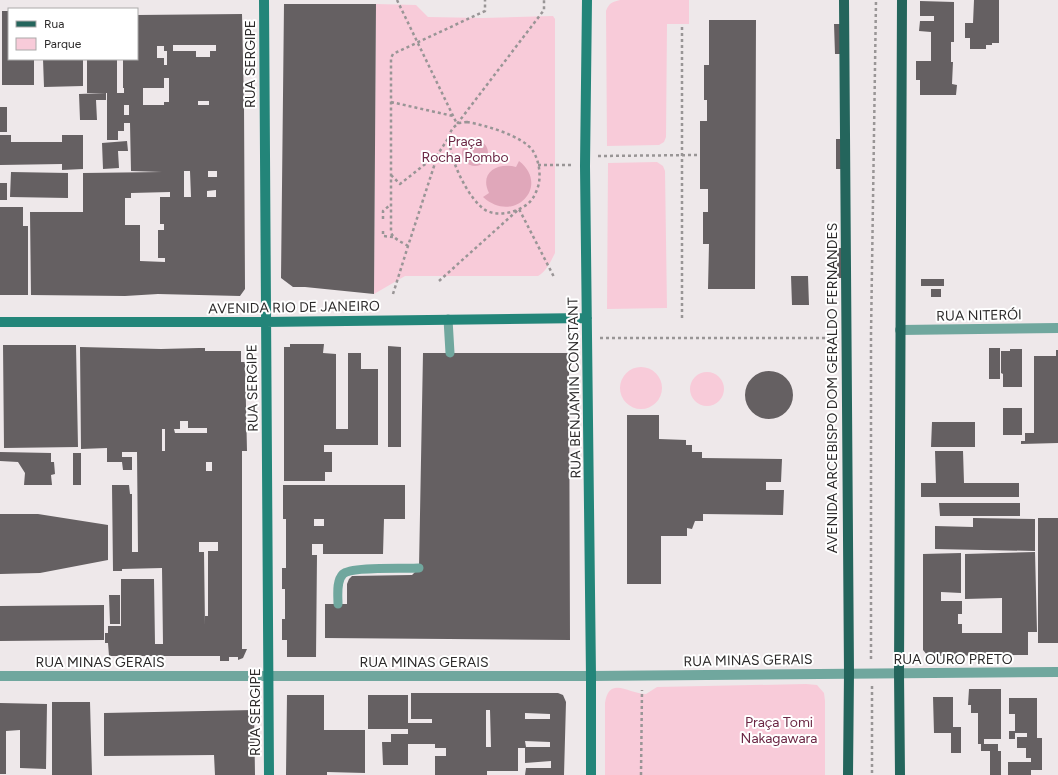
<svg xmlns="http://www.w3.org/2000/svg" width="1058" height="775" viewBox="0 0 1058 775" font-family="Figtree,sans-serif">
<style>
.green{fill:#f8cbd9}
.water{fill:#e0a7ba}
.building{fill:#656062;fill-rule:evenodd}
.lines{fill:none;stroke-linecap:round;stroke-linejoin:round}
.path{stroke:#999596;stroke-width:2.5;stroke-dasharray:3 3;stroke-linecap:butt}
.lane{stroke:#70a79e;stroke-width:9}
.street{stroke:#70a79e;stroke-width:10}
.secondary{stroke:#238579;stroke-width:10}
.primary{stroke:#24655c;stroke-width:10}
.labels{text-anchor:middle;stroke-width:4;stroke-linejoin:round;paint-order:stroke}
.street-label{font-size:14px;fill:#2c2a2a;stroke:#fff}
.park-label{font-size:14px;fill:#6c2845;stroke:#fff}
</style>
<rect width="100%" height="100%" fill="#eee8ea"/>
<!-- green -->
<path class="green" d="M620,0H689V24H667L666,137L664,142L659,145L607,146L606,11C609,3 612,2 620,0Z
M376,4L416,5L428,17L483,18L553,16L555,19V253C551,261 546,272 538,276H405L374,294Z
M657,162L663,166L665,171L667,308L607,309L608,163Z
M620 388a21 21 0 1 1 42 0a21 21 0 1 1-42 0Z
M690 389a17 17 0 1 1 34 0a17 17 0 1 1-34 0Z
M806,684L817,685L824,693L825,701V775H605V703C609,675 629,694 646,694L657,687Z"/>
<!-- water -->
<path class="water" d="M462 153a13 13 0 1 1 26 0a13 13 0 1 1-26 0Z
M519,161C551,186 514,225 483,197L489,193C479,173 497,162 516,167Z"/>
<!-- building -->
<path class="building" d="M974,0H999V43H992V45H986V49H970V38H965V23H973Z
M920,1L954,2V42H951V62H953L952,84L957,85L956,95H920V80H916V61H931V32L919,31L920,21H934V16H920Z
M284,4H376L374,294L305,287H293L281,278Z
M2,11H9V59H34V85H2Z
M242,14L244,105L245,289L240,296L158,294L125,296L31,295L30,212H83V173L162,172L131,171L130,123H124V131H118V140H107V93H87V59H117V93H124V88H123V59H137V15ZM173,45H216V51H210V57H196V51H173ZM157,46H164V51H167V65H164V58H157ZM164,78H169V102H164V105H143V88H164ZM198,101H209V105H198ZM124,105H129V115H124ZM184,171H190L191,197H184ZM208,171H217V177H208ZM216,190V197H207V191ZM170,192V197H160V224H164V230H158V258H165V262L140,261V225H125V198H131V193Z
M709,20H756L755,289H708L709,244H703V212H708V189H700V121H707V100H704V65H709Z
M834,24H841V54H835Z
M43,59H83V86L44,87Z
M106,93V100H96L97,120H80L79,94Z
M0,107H7V132H0Z
M0,135H11V142H62V135H83V169L62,170V164L0,165Z
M836,139H842L843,169H836Z
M127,141L128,151H118L119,168L103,169L102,143Z
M11,172L68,173V198L10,197Z
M0,183H7V200H0Z
M0,207H23V226H28V295H0Z
M837,248H843V278H837Z
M791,276H808L809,305H792Z
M921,279H944V286H921Z
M931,289H941V297H931Z
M290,344H324L323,353L336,354V429H348V353H361V369H378V445H324V452H332V472H325V481H284V347H290Z
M3,345H76L78,447L4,448Z
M388,346L401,347V447H388Z
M80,347L161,349L199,348H205V351H241V362H245L247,451H242V649H247L243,658L238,660V657H229V661H220V656H109L108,643H105V633H108V626H121V579H154L155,644H163L162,568L122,569V571H113L112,485H129L130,494H132V552H138L137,452H122V457H132V470H123L122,462H107V448L81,449ZM180,421H188V428H207V433H175L174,429H180ZM162,429H165V451H162ZM206,462H212V471H206ZM199,542H218V551H208V616H205V626L204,552H199Z
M989,348H1000V379H989Z
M1010,349H1022V387H1003V374L1001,373V351H1010Z
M1056,350H1058V443L1021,444V441H1025V433H1034V356H1056Z
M423,353H569L570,640L325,638V604H347V584L349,579L352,576L412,575L419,568Z
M745 395a24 24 0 1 1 48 0a24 24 0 1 1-48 0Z
M1003,408H1022V435H1003Z
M627,415H659V439L686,440V445H692V452H702V458L782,459L781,482H766V490H784L783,515L703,514V521H695L692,529L687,528V536H661V584H627Z
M932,422H975V447H931Z
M935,451H963L964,483H1019V497H921V483H936Z
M0,452L51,453V462H54L55,474L51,475L52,485H24L25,473L18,462L0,461Z
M73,453H81V485H73Z
M283,485H405V519H384L383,554H323V544H312V555H317L316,657H287V640H282V619H285V589H282V568H286V519H283ZM314,519H324V526H314Z
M939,503H1020V516H940Z
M0,514H38L108,525V560L40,573L0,574Z
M973,518L1035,519V551L935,549V526L973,527Z
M1038,518H1058V643H1038Z
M1035,552L1037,632H1028V655L928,656L923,650V554L961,553V593L941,592V601H962V614H958V624H962V633H1002V598L965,599V554Z
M109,595H120V624H110Z
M104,605V640L0,641V606Z
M969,689H1001V739H984V744H998V751H1001V775H990V751H981V744H978V713H971V705H968Z
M411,693H558L563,695L566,702L564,775H525L526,768H551V761L525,763V748H518V771H487V775H435V756H446V748H435V744H408V765H383L382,742H391V734H408V729H368V695H408V723H432V719H411ZM486,710H490L491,747H486ZM525,713L550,714V719H525ZM525,741L550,742V747H526Z
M287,695H324V730H365V773L327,772V775H286Z
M933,697H953V727H961V753H951V733H934Z
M1009,698H1037V738H1042V770H1031V775H1008V762H1031V758H1026V748H1017V737H1027V733H1015V739H1009V731H1015V714H1009Z
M52,702H90L92,775H52Z
M0,703L47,704L46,769L20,768V730L6,731V774H0Z
M254,710L255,775H215L214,755L104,756V713Z"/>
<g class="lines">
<!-- path -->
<path class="path" d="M397,0L457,124L544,10V0
M682,27V318
M391,102L453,116
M467,122C485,125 523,136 533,151C540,162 542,180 536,192C532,202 526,206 517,210C507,214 497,215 487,211C469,202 446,154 450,134C451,129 455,126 459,123Z
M598,156L700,155
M538,165H572
M391,175L400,184L438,154
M383,219V211L390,205
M383,231V236L393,237
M408,246C402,242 391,238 391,231V58L393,54L397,52L485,11V0
M439,281L519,209L554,277
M393,294L408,246L438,154L449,137
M600,338H833
M871,659V335L876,0
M872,686V775
M641,775L642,690"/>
<!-- lane -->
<path class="lane" d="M448,319L450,353
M338,604C338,595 336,581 343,574C351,566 406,569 419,568"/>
<!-- street -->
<path class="street" d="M900,330L1058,328
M0,676H591L1058,672"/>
<!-- secondary -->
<path class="secondary" d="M264,0L269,775
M587,0L585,166L591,676V775
M0,322H265L587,318"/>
<!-- primary -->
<path class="primary" d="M844,0L849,673L848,775
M900,775L899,673L902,0"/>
</g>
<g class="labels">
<!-- street labels -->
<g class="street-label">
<text transform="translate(250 64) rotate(-90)" y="5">RUA SERGIPE</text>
<text transform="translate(294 307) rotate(-1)" y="5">AVENIDA RIO DE JANEIRO</text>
<text transform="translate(979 315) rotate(-1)" y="5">RUA NITERÓI</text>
<text transform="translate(252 388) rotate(-91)" y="5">RUA SERGIPE</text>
<text transform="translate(574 388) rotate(-91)" y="5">RUA BENJAMIN CONSTANT</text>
<text transform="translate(832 388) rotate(-90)" y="5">AVENIDA ARCEBISPO DOM GERALDO FERNANDES</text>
<text x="953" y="664">RUA OURO PRETO</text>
<text transform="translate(748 660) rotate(-1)" y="5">RUA MINAS GERAIS</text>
<text x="100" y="667">RUA MINAS GERAIS</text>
<text x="424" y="667">RUA MINAS GERAIS</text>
<text transform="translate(255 712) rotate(-90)" y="5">RUA SERGIPE</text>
</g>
<!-- park labels -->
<g class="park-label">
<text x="465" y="146">Praça<tspan x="465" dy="16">Rocha Pombo</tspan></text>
<text x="779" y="727">Praça Tomi<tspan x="779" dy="16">Nakagawara</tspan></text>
</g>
</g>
<!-- legend -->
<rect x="8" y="8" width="130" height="52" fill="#ffffff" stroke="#abaaaa"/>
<rect x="16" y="21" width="20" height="6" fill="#24655c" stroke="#abaaaa"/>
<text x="44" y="28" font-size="12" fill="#2c2a2a">Rua</text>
<rect x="16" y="38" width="20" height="12" fill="#f8cbd9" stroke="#abaaaa"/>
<text x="44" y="48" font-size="12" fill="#2c2a2a">Parque</text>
</svg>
